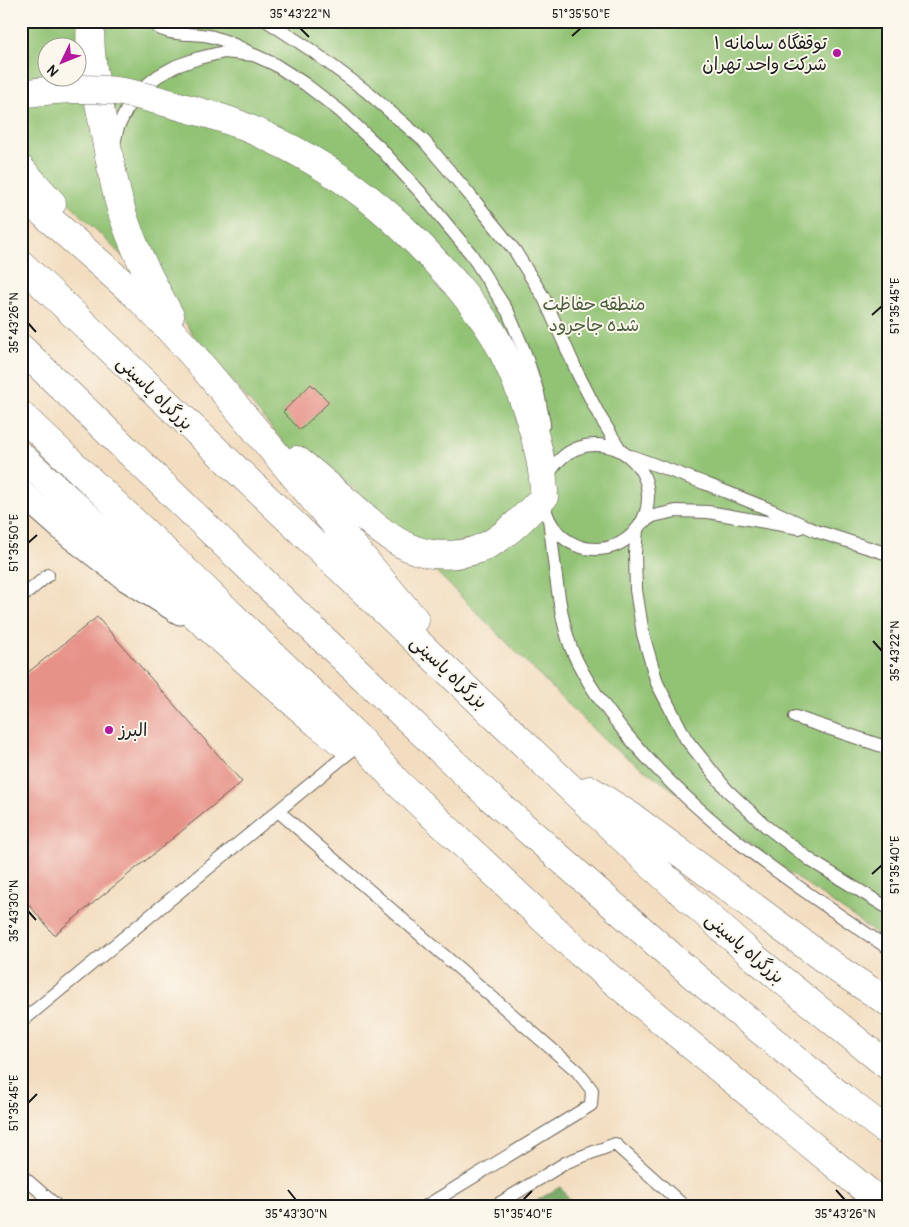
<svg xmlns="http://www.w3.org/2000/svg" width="909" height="1227" viewBox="0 0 909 1227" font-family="Pangolin,'Playpen Sans Arabic',sans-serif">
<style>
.green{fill:#92c374;stroke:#577048;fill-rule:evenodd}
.forest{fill:#75a966;stroke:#486241}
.building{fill:#e79289}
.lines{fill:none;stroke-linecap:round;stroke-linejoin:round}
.lane-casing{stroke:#676055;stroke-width:14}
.street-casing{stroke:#676055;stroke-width:27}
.highway-casing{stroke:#676055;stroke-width:29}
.lane{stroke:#fff;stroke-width:12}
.street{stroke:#fff;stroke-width:25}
.highway{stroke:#fff;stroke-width:28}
.highway-bridge-casing{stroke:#676055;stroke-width:29;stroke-linecap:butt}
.highway-bridge{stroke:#fff;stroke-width:28}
.ticks{fill:none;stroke:#1c1c1c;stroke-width:2}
.poi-dot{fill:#b5179e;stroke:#fbf7ec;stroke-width:2}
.labels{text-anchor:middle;stroke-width:4;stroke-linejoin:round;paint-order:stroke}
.poi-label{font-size:18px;fill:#1c1c1c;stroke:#fbf7ec;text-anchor:end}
.park-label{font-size:18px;fill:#4b5f3f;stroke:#fbf7ec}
.street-label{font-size:18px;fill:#1c1c1c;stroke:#fbf7ec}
.neatline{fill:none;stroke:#1c1c1c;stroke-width:2}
.ticks-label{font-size:12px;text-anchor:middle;fill:#1c1c1c}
</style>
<rect width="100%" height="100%" fill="#fbf7ec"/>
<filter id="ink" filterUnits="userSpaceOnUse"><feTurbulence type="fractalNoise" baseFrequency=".02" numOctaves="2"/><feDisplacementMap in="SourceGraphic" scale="10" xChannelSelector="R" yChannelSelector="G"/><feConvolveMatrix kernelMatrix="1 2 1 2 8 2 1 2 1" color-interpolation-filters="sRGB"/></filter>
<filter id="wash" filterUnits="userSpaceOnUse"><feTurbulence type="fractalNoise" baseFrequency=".0096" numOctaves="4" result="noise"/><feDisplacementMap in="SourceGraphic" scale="20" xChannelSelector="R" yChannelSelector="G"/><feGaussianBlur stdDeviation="1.12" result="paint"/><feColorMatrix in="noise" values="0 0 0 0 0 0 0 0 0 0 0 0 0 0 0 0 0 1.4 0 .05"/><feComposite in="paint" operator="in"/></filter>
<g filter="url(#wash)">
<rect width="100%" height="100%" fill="#f3ddc0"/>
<!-- green -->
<path class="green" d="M21,21H888V942L607,743L351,486C328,474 307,462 287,446L194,336L179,313L21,155ZM48,48H78V78H48Z"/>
<!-- forest -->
<path class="forest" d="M560,1187L574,1206H528Z"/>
<g id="blocks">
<!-- building -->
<path class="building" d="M311,384L329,402L300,430L283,412Z
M97,617L242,782L54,935L21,895V678Z"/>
</g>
</g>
<g filter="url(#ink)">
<use href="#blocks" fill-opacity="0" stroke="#676055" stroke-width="1"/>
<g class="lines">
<defs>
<path id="lane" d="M151,21C165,39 194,31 213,37C226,40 237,46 249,52
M267,21L311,50L366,91L424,141L469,194L515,251L544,298L578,374L599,415L621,451
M114,144L118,127L127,109L143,88L158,76L176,66L199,58L224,52L254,55L274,64L305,84L340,111L380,148L421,193L471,254L508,312L525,353L538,393L544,424
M544 497a52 52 0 1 1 104 0a52 52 0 1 1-104 0Z
M631,456L704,483L771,510L816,531L888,554
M549,519C554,555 556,593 565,628C567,635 569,643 572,650C585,681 606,709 627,735C699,822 795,886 888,948
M642,523L653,516L676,511L708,512L799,528
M637,530L635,553L636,590L643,634L657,683L686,739L727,790L768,828L813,862L888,908
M21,598L48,575
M795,717L888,748
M278,811L577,1071L592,1090L591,1105L426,1206
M21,1022L352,750
M21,1175L57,1206
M495,1206L567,1162L615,1144L684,1206"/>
<path id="street" d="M21,492L71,536L127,579L180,612"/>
<path id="highway" d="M91,21C88,50 95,80 100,108C106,139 111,171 119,202C130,242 150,280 170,316
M21,169L52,203
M21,194L136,295L170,330L192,354L415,620
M21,264L648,862L754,957L888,1066
M456,284C470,301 484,318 495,337C512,367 529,411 537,445C541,460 543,475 544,491
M21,348L319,635L489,796L694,976L843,1098L888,1132
M21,415L188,573L332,712L360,740L397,782L580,953L885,1206
M21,456L219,637L317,723L341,742
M297,460C315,474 332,489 350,504C368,520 386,537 408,547C434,559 469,557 493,542C512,530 528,513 544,497
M590,790L632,817L839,970L888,1002"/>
</defs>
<!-- lane casing -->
<use href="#lane" class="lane-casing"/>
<!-- street casing -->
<use href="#street" class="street-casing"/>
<!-- highway casing -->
<use href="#highway" class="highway-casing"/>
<!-- lane -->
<use href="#lane" class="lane"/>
<!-- street -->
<use href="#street" class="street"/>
<!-- highway -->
<use href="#highway" class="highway"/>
<defs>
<path id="highway-bridge" d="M21,94C53,89 84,87 116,91C139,94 164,102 186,108C201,112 216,116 230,121C280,140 327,166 369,199C401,224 429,254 456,284"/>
</defs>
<!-- highway-bridge casing -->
<use href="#highway-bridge" class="highway-bridge-casing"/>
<!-- highway-bridge -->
<use href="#highway-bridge" class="highway-bridge"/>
</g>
</g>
<!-- ticks -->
<path class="ticks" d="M300,28L309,37M572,36L581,28M872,315L882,306M28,323L36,332M28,543L37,535M873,641L882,651M872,874L882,865M28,911L36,920M28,1103L37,1094M288,1190L296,1200M836,1190L845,1200M523,1200L532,1191"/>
<!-- markers -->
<g class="poi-dot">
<circle cx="837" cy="53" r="5"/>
<circle cx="109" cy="730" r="5"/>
</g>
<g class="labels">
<!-- poi labels -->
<g class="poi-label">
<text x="827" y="49">توقفگاه سامانه ۱<tspan x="827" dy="21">شرکت واحد تهران</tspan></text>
<text x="119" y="736" text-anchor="start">البرز</text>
</g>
<!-- park labels -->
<g class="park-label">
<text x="594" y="310">منطقه حفاظت<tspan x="594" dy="21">شده جاجرود</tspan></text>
</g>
<!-- street labels -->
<g class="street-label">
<text transform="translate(155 393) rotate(44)" y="6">بزرگراه یاسینی</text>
<text transform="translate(449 672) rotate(43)" y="6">بزرگراه یاسینی</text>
<text transform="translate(745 948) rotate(41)" y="6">بزرگراه یاسینی</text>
</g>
</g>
<!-- margin -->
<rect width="909" height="1227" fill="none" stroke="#fbf7ec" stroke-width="55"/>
<!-- north arrow -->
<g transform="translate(62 62) rotate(227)"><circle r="24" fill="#fbf7ec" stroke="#a29f99"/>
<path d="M0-4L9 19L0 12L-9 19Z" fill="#b5179e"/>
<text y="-8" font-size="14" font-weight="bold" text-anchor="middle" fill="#1c1c1c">N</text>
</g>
<rect x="28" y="28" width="854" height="1172" class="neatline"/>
<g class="ticks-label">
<text x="300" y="18">35°43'22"N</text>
<text x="581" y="18">51°35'50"E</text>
<text transform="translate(895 306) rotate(-90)" y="4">51°35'45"E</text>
<text transform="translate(14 323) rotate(-90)" y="4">35°43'26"N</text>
<text transform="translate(14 543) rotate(-90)" y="4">51°35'50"E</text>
<text transform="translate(895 651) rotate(-90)" y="4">35°43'22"N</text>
<text transform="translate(895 865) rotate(-90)" y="4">51°35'40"E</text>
<text transform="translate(14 911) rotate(-90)" y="4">35°43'30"N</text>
<text transform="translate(14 1103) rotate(-90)" y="4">51°35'45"E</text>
<text x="296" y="1218">35°43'30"N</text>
<text x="523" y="1218">51°35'40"E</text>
<text x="845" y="1218">35°43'26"N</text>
</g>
</svg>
